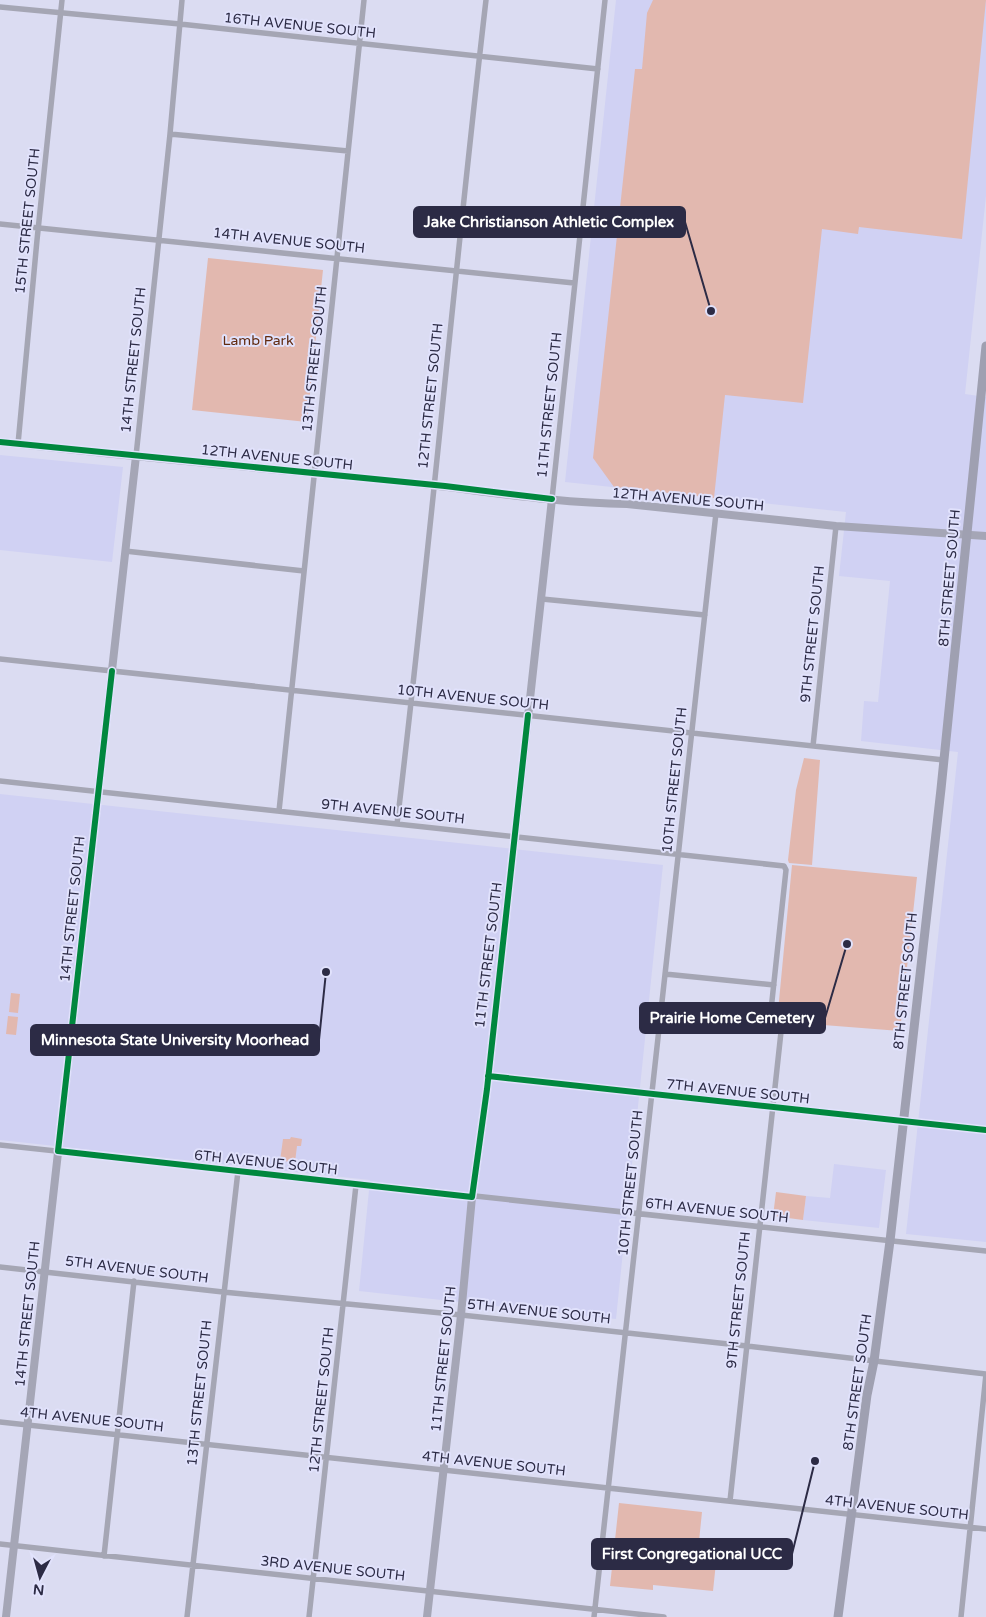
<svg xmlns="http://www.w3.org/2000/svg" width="986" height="1617" viewBox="0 0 986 1617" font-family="'Varela Round',sans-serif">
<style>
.built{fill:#d0d1f3}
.green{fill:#e2b8af}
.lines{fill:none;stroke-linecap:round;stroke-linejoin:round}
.street{stroke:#a5a6b4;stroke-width:5.5}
.secondary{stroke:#a5a6b6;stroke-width:8}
.primary{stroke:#9fa0b1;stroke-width:9}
.cycleway-casing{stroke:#e1e2fc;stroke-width:9}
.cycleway{stroke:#00873e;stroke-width:6}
.labels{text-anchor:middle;stroke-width:4;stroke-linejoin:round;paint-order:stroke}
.street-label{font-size:14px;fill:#2c2b45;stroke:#e1e2fc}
.park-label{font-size:14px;fill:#612a0f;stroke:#e1e2fc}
.leader{fill:none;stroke:#2c2b45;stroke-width:2}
.callout-dot{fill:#2c2b45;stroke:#e1e2fc;stroke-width:2}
.callout{fill:#2c2b45;stroke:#2c2b45;stroke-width:2}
.callout-label{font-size:15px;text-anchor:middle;font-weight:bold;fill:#fff}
</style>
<rect width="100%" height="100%" fill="#dbdcf2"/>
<!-- built -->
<path class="built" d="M616,0H986V196L965,394L986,397V1242L906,1234L958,752L861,741L864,701L878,702L890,581L839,576L846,512L565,482Z
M0,455L123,467L112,562L0,550Z
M0,794L663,865L616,1319L359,1291L370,1180L0,1140Z
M834,1164L886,1170L879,1228L803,1220L806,1196L830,1198Z"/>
<!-- green -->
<path class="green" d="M653,0H986L962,239L859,227L858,234L822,229L803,403L725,395L714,498L614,487L593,458L635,69H642L647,13Z
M208,258L323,270L307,422L192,410Z
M804,758L820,760L812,865L789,863L788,860L796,790Z
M792,865L917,877L900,1031L785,1022L778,1011Z
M11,993L20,994L18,1013L9,1012Z
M8,1016L18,1017L16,1035L6,1034Z
M291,1137L302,1139L301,1146H297L295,1162L280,1161L283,1139H290Z
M776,1192L806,1196L803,1220L773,1216Z
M619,1503L702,1512L698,1551L717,1553L713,1591L653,1585V1590L610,1586Z"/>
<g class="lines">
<!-- street -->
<path class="street" d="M0,7L180,24L598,69
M170,134L348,151
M0,224L574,283
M18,444L37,240L62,0
M136,456L170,134L182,0
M552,499L605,0
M125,551L304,571
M542,599L705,615
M0,659L944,760
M813,746L836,526
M0,781L784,866L786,870L771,1010L772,1015L781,1032L730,1501
M279,811L364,0
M397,824C430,550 454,274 486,0
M665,974L774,985
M488,1076L986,1130
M0,1145L986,1251
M0,1267L223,1292L452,1314L747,1346L986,1374
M0,1422L986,1529
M0,1544L664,1617
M104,1556L134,1281
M187,1617L238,1171
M309,1617L356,1185
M594,1617L716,513
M961,1617L986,1374"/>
<!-- secondary -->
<path class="secondary" d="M0,442C135,457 270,469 405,482C479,490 553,503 627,504L836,526L986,536
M6,1617L136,456
M427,1617L461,1315L472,1197L487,1089L552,499"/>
<!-- primary -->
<path class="primary" d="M838,1617L867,1395L874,1361L890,1241L941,789L986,346"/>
<defs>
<path id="cycleway" d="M0,442L445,486L552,499
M112,671L58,1151L472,1197L487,1089L528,715
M488,1076L986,1130"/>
</defs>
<!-- cycleway casing -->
<use href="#cycleway" class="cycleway-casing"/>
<!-- cycleway -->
<use href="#cycleway" class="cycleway"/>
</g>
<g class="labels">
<!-- street labels -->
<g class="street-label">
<text transform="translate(300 25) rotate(6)" y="5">16TH AVENUE SOUTH</text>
<text transform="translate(27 221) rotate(-84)" y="5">15TH STREET SOUTH</text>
<text transform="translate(289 240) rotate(6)" y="5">14TH AVENUE SOUTH</text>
<text transform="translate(314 359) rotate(-84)" y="5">13TH STREET SOUTH</text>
<text transform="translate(133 360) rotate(-84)" y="5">14TH STREET SOUTH</text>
<text transform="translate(430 396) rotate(-84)" y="5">12TH STREET SOUTH</text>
<text transform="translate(549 405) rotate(-84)" y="5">11TH STREET SOUTH</text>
<text transform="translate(277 457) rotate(6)" y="5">12TH AVENUE SOUTH</text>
<text transform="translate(688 499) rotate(5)" y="5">12TH AVENUE SOUTH</text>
<text transform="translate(949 578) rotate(-85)" y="5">8TH STREET SOUTH</text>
<text transform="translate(812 634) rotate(-84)" y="5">9TH STREET SOUTH</text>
<text transform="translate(473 697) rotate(6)" y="5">10TH AVENUE SOUTH</text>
<text transform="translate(674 780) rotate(-84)" y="5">10TH STREET SOUTH</text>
<text transform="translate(393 811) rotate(6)" y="5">9TH AVENUE SOUTH</text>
<text transform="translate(72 909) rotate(-84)" y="5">14TH STREET SOUTH</text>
<text transform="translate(488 955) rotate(-83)" y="5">11TH STREET SOUTH</text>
<text transform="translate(905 981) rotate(-84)" y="5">8TH STREET SOUTH</text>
<text transform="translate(738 1091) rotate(6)" y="5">7TH AVENUE SOUTH</text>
<text transform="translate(266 1162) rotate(6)" y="5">6TH AVENUE SOUTH</text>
<text transform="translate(630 1183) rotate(-84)" y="5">10TH STREET SOUTH</text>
<text transform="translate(717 1210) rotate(6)" y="5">6TH AVENUE SOUTH</text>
<text transform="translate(137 1269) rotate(7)" y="5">5TH AVENUE SOUTH</text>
<text transform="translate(738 1300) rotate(-84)" y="5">9TH STREET SOUTH</text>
<text transform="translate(539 1311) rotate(6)" y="5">5TH AVENUE SOUTH</text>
<text transform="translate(27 1314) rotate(-84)" y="5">14TH STREET SOUTH</text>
<text transform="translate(443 1359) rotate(-84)" y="5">11TH STREET SOUTH</text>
<text transform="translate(857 1382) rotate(-82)" y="5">8TH STREET SOUTH</text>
<text transform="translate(199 1393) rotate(-84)" y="5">13TH STREET SOUTH</text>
<text transform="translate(321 1400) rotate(-84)" y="5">12TH STREET SOUTH</text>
<text transform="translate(92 1419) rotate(6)" y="5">4TH AVENUE SOUTH</text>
<text transform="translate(494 1463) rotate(6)" y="5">4TH AVENUE SOUTH</text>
<text transform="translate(897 1507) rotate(6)" y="5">4TH AVENUE SOUTH</text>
<text transform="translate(333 1568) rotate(6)" y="5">3RD AVENUE SOUTH</text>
</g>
<!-- park labels -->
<g class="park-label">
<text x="258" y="345">Lamb Park</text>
</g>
</g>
<!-- callouts -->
<path class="leader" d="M711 311L685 222M847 944L825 1018M326 972L319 1040M815 1461L792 1554"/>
<g class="callout-dot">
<circle cx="711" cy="311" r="5"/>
<circle cx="847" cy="944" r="5"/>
<circle cx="326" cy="972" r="5"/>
<circle cx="815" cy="1461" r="5"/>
</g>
<g class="callout">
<rect x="414" y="207" width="271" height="30" rx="5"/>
<rect x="640" y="1003" width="185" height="30" rx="5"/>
<rect x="31" y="1025" width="288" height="30" rx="5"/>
<rect x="592" y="1539" width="200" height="30" rx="5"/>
</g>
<g class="callout-label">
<text x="549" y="227">Jake Christianson Athletic Complex</text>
<text x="732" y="1023">Prairie Home Cemetery</text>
<text x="175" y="1045">Minnesota State University Moorhead</text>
<text x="692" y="1559">First Congregational UCC</text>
</g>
<!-- north arrow -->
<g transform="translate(40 1577) rotate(186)" stroke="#e1e2fc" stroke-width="4" paint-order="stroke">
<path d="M0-4L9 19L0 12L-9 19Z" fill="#2c2b45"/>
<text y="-8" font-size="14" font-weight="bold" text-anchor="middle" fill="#2c2b45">N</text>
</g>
</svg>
